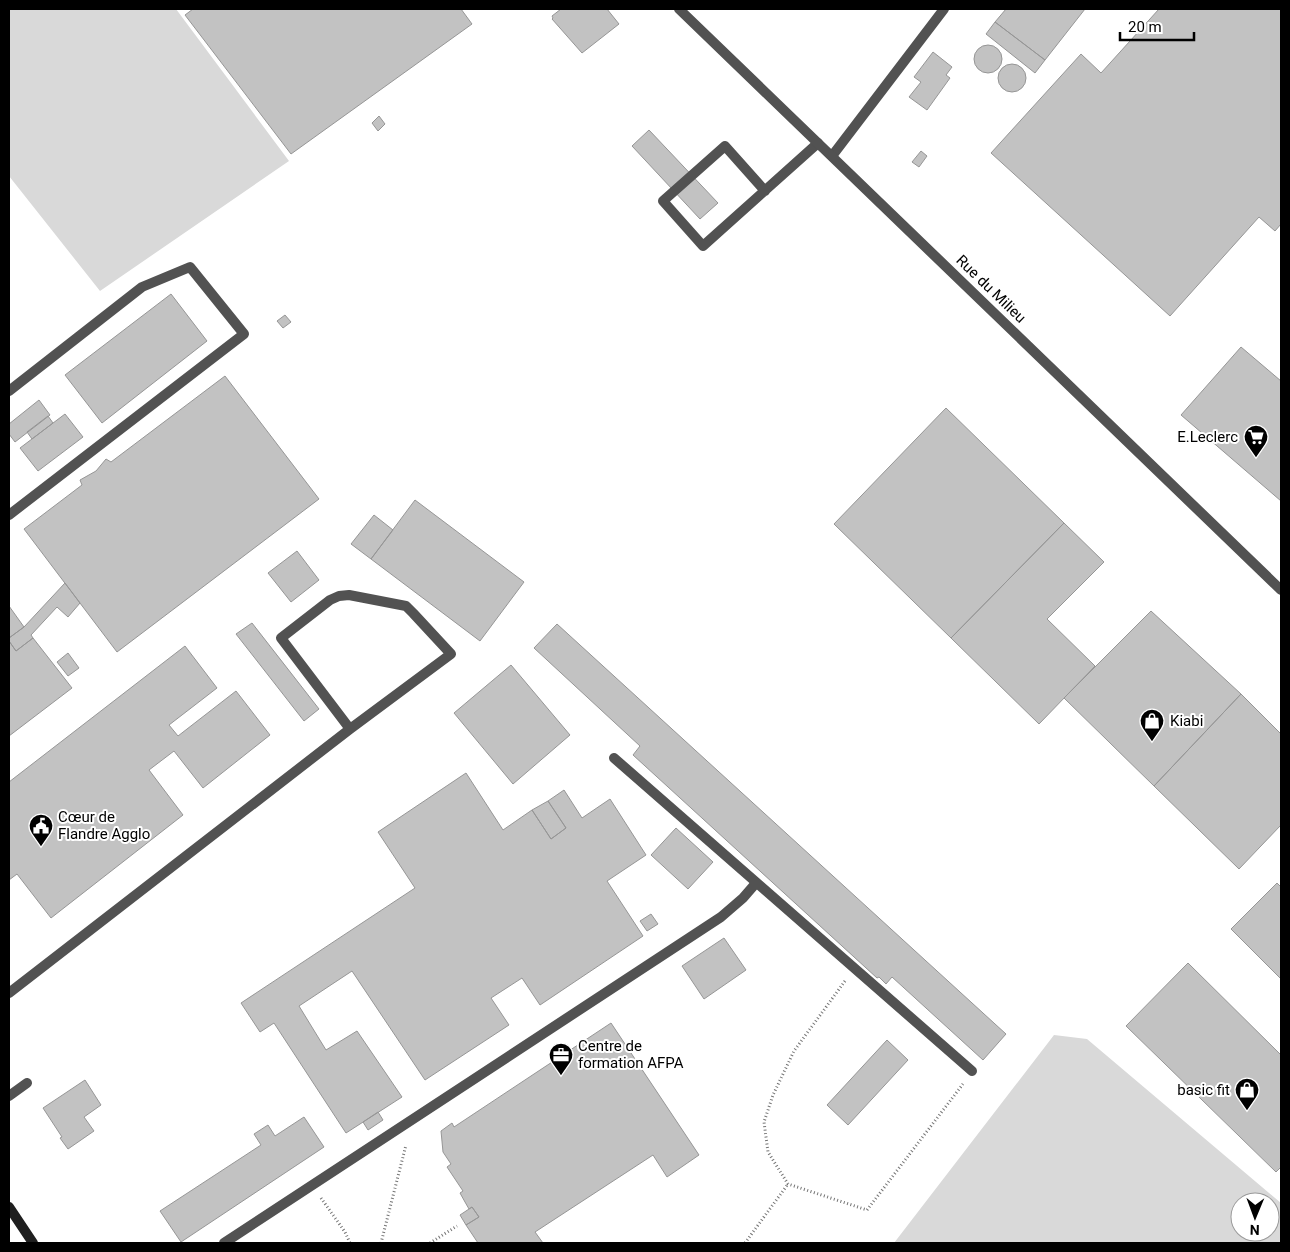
<svg xmlns="http://www.w3.org/2000/svg" width="1290" height="1252" viewBox="0 0 1290 1252" font-family="Roboto,sans-serif">
<style>
.green{fill:#d9d9d9;fill-rule:evenodd}
.building{fill:#c2c2c2;stroke:#969696}
.lines{fill:none;stroke-linecap:round;stroke-linejoin:round}
.path{stroke:#747474;stroke-width:3;stroke-dasharray:1 2.5;stroke-linecap:butt}
.lane{stroke:#525252;stroke-width:10}
.street{stroke:#525252;stroke-width:10}
.secondary{stroke:#1f1f1f;stroke-width:10}
.labels{text-anchor:middle;stroke-width:4;stroke-linejoin:round;paint-order:stroke}
.street-label{font-size:15px;fill:#000;stroke:#fff}
.poi-label{font-size:15px;fill:#000;stroke:#fff;text-anchor:start}
</style>
<rect width="100%" height="100%" fill="#fff"/>
<!-- green -->
<path class="green" d="M9,9H176L289,161L100,291L9,176Z
M1054,1035L1087,1039L1281,1203V1243H894ZM1240,1202H1270V1232H1240Z"/>
<!-- building -->
<path class="building" d="M193,9H461L472,24L291,154L185,15Z
M561,9H607L619,24L582,53L552,19L553,18L552,16Z
M1006,9H1085L1045,60L995,22Z
M1159,9H1281V224L1275,231L1259,217L1170,316L991,153L1081,54L1101,73Z
M995,22L1045,60L1035,73L986,34Z
M974 59a14 14 0 1 1 28 0a14 14 0 1 1-28 0Z
M933,52L952,67L946,75L950,78L927,110L909,97L921,82L914,77Z
M998 78a14 14 0 1 1 28 0a14 14 0 1 1-28 0Z
M379,116L385,124L378,131L372,123Z
M649,130L718,203L700,219L632,146Z
M921,151L927,156L919,167L912,162Z
M171,294L207,341L102,423L65,375Z
M285,315L291,322L283,328L277,321Z
M1241,347L1281,381V501L1181,415Z
M225,376L319,499L117,652L24,529L82,485L80,480L96,471L106,459L111,462Z
M39,400L50,415L15,442L9,434V424Z
M946,408L1064,523L951,638L834,524Z
M65,414L83,437L38,471L20,448Z
M48,416L53,423L32,439L27,432Z
M415,500L524,582L480,641L371,559Z
M374,515L393,530L371,559L351,544Z
M1064,523L1104,562L1047,619L1095,666L1039,724L951,638Z
M297,551L319,580L291,602L268,573Z
M65,583L80,603L68,617L57,607L31,635L33,638L16,651L9,641V638L24,627Z
M9,606L24,627L9,638Z
M1151,611L1241,694L1154,786L1064,698Z
M252,623L319,709L304,721L236,634Z
M557,624L1006,1034L983,1060L892,977L886,984L879,977L877,978L633,755L640,746L534,648Z
M33,638L72,688L9,736V641L16,651Z
M185,646L217,688L169,725L178,736L236,691L270,735L203,788L174,751L149,770L183,815L51,918L17,874L9,880V782Z
M68,653L79,668L68,676L57,662Z
M511,665L570,735L513,784L454,713Z
M1241,694L1281,734V825L1239,869L1154,786Z
M466,773L503,830L532,810L551,839L566,828L548,801L564,790L582,818L610,799L646,855L607,881L643,936L540,1005L522,978L491,998L509,1025L425,1080L352,971L299,1006L326,1050L357,1031L402,1097L346,1133L274,1023L260,1032L241,1003L415,888L378,832Z
M548,801L566,828L551,839L532,810Z
M676,828L713,862L688,889L651,855Z
M1277,883L1281,887V979L1231,929Z
M651,914L658,924L647,931L640,921Z
M724,938L746,970L704,999L682,966Z
M1188,963L1281,1055V1167L1276,1172L1126,1026Z
M611,1023L699,1155L667,1177L653,1155L535,1232L543,1243H478L466,1225L479,1217L472,1207L469,1209L465,1202L460,1193L463,1191L447,1167L451,1164L443,1152L441,1131L452,1123L454,1127Z
M887,1040L908,1060L848,1125L827,1105Z
M85,1080L101,1105L84,1117L94,1131L68,1149L60,1138L62,1137L43,1108Z
M378,1112L383,1120L368,1130L363,1122Z
M304,1117L324,1147L181,1242L160,1211L261,1145L254,1134L268,1125L275,1136Z
M472,1207L479,1217L466,1225L460,1215Z"/>
<g class="lines">
<!-- path -->
<path class="path" d="M845,981L794,1051L773,1095L764,1122L768,1152L788,1184L867,1210L963,1084
M321,1198L345,1232L350,1243
M381,1243L406,1145
M430,1243L457,1226
M745,1243L788,1184"/>
<!-- lane -->
<path class="lane" d="M832,156L944,9
M765,191L725,146L663,201L703,246L818,143
M9,391L142,287L190,267L244,334L9,515
M614,758L972,1071
M9,993L350,729L451,654L413,613L406,606L349,595L339,596L330,600L281,638L350,729
M9,1096L27,1083
M224,1243L721,917L743,898L756,883"/>
<!-- street -->
<path class="street" d="M679,9L1281,590"/>
<!-- secondary -->
<path class="secondary" d="M9,1207L33,1243"/>
</g>
<!-- icons -->
<defs>
<symbol id="supermarket-pin" viewBox="-11 -11 22 30"><path d="M0 17L-7.5 6A9.5 9.5 0 1 1 7.5 6Z" fill="#000" stroke="#fff"/><path d="M-6-5.5h2.5l.6 2H6L4.5 2H-2.5L-4.4-4H-6ZM-1.5 3.2a1.3 1.3 0 1 0 .1 0ZM3 3.2a1.3 1.3 0 1 0 .1 0Z" fill="#fff"/></symbol>
<symbol id="shop-pin" viewBox="-11 -11 22 30"><path d="M0 17L-7.5 6A9.5 9.5 0 1 1 7.5 6Z" fill="#000" stroke="#fff"/><path d="M-5-2.5h2.3a2.7 3.5 0 0 1 5.4 0H5L5.5 6h-11ZM-1.5-2.5h3a1.5 2.3 0 0 0-3 0Z" fill="#fff"/></symbol>
<symbol id="civic-pin" viewBox="-11 -11 22 30"><path d="M0 17L-7.5 6A9.5 9.5 0 1 1 7.5 6Z" fill="#000" stroke="#fff"/><path d="M-.6-6.5H3V-4.5H.6V-3L4-1V1h2V6H-6V1h2V-1L-.6-3ZM-1.2 2.5V6h2.4V2.5Z" fill="#fff"/></symbol>
<symbol id="office-pin" viewBox="-11 -11 22 30"><path d="M0 17L-7.5 6A9.5 9.5 0 1 1 7.5 6Z" fill="#000" stroke="#fff"/><path d="M-6-3h4V-5.5h4V-3h4V5H-6ZM-1-4.5V-3h2v-1.5ZM-6 0V1H6V0Z" fill="#fff"/></symbol>
</defs>
<g fill-rule="evenodd">
<use href="#supermarket-pin" x="1242" y="423" width="28" height="38"/>
<use href="#shop-pin" x="1138" y="707" width="28" height="38"/>
<use href="#civic-pin" x="27" y="812" width="28" height="38"/>
<use href="#office-pin" x="547" y="1041" width="28" height="38"/>
<use href="#shop-pin" x="1233" y="1076" width="28" height="38"/>
</g>
<g class="labels">
<!-- street labels -->
<g class="street-label">
<text transform="translate(991 289) rotate(44)" y="5">Rue du Milieu</text>
</g>
<!-- poi labels -->
<g class="poi-label">
<text x="1238" y="442" text-anchor="end">E.Leclerc</text>
<text x="1170" y="726">Kiabi</text>
<text x="58" y="822">Cœur de<tspan x="58" dy="17">Flandre Agglo</tspan></text>
<text x="578" y="1051">Centre de<tspan x="578" dy="17">formation AFPA</tspan></text>
<text x="1230" y="1095" text-anchor="end">basic fit</text>
</g>
</g>
<!-- border -->
<rect width="1290" height="1252" fill="none" stroke="#000000" stroke-width="20"/>
<!-- north arrow -->
<g transform="translate(1255 1217) rotate(181)"><circle r="24" fill="#ffffff" stroke="#999999"/>
<path d="M0-4L9 19L0 12L-9 19Z" fill="#000000"/>
<text y="-8" font-size="14" font-weight="bold" text-anchor="middle" fill="#000000">N</text>
</g>
<!-- scale -->
<path d="M1120 32v8h74v-8" fill="none" stroke="#000000" stroke-width="2.5"/>
<text x="1128" y="32" font-size="15" fill="#000000" stroke="#ffffff" stroke-width="4" paint-order="stroke">20 m</text>
</svg>
